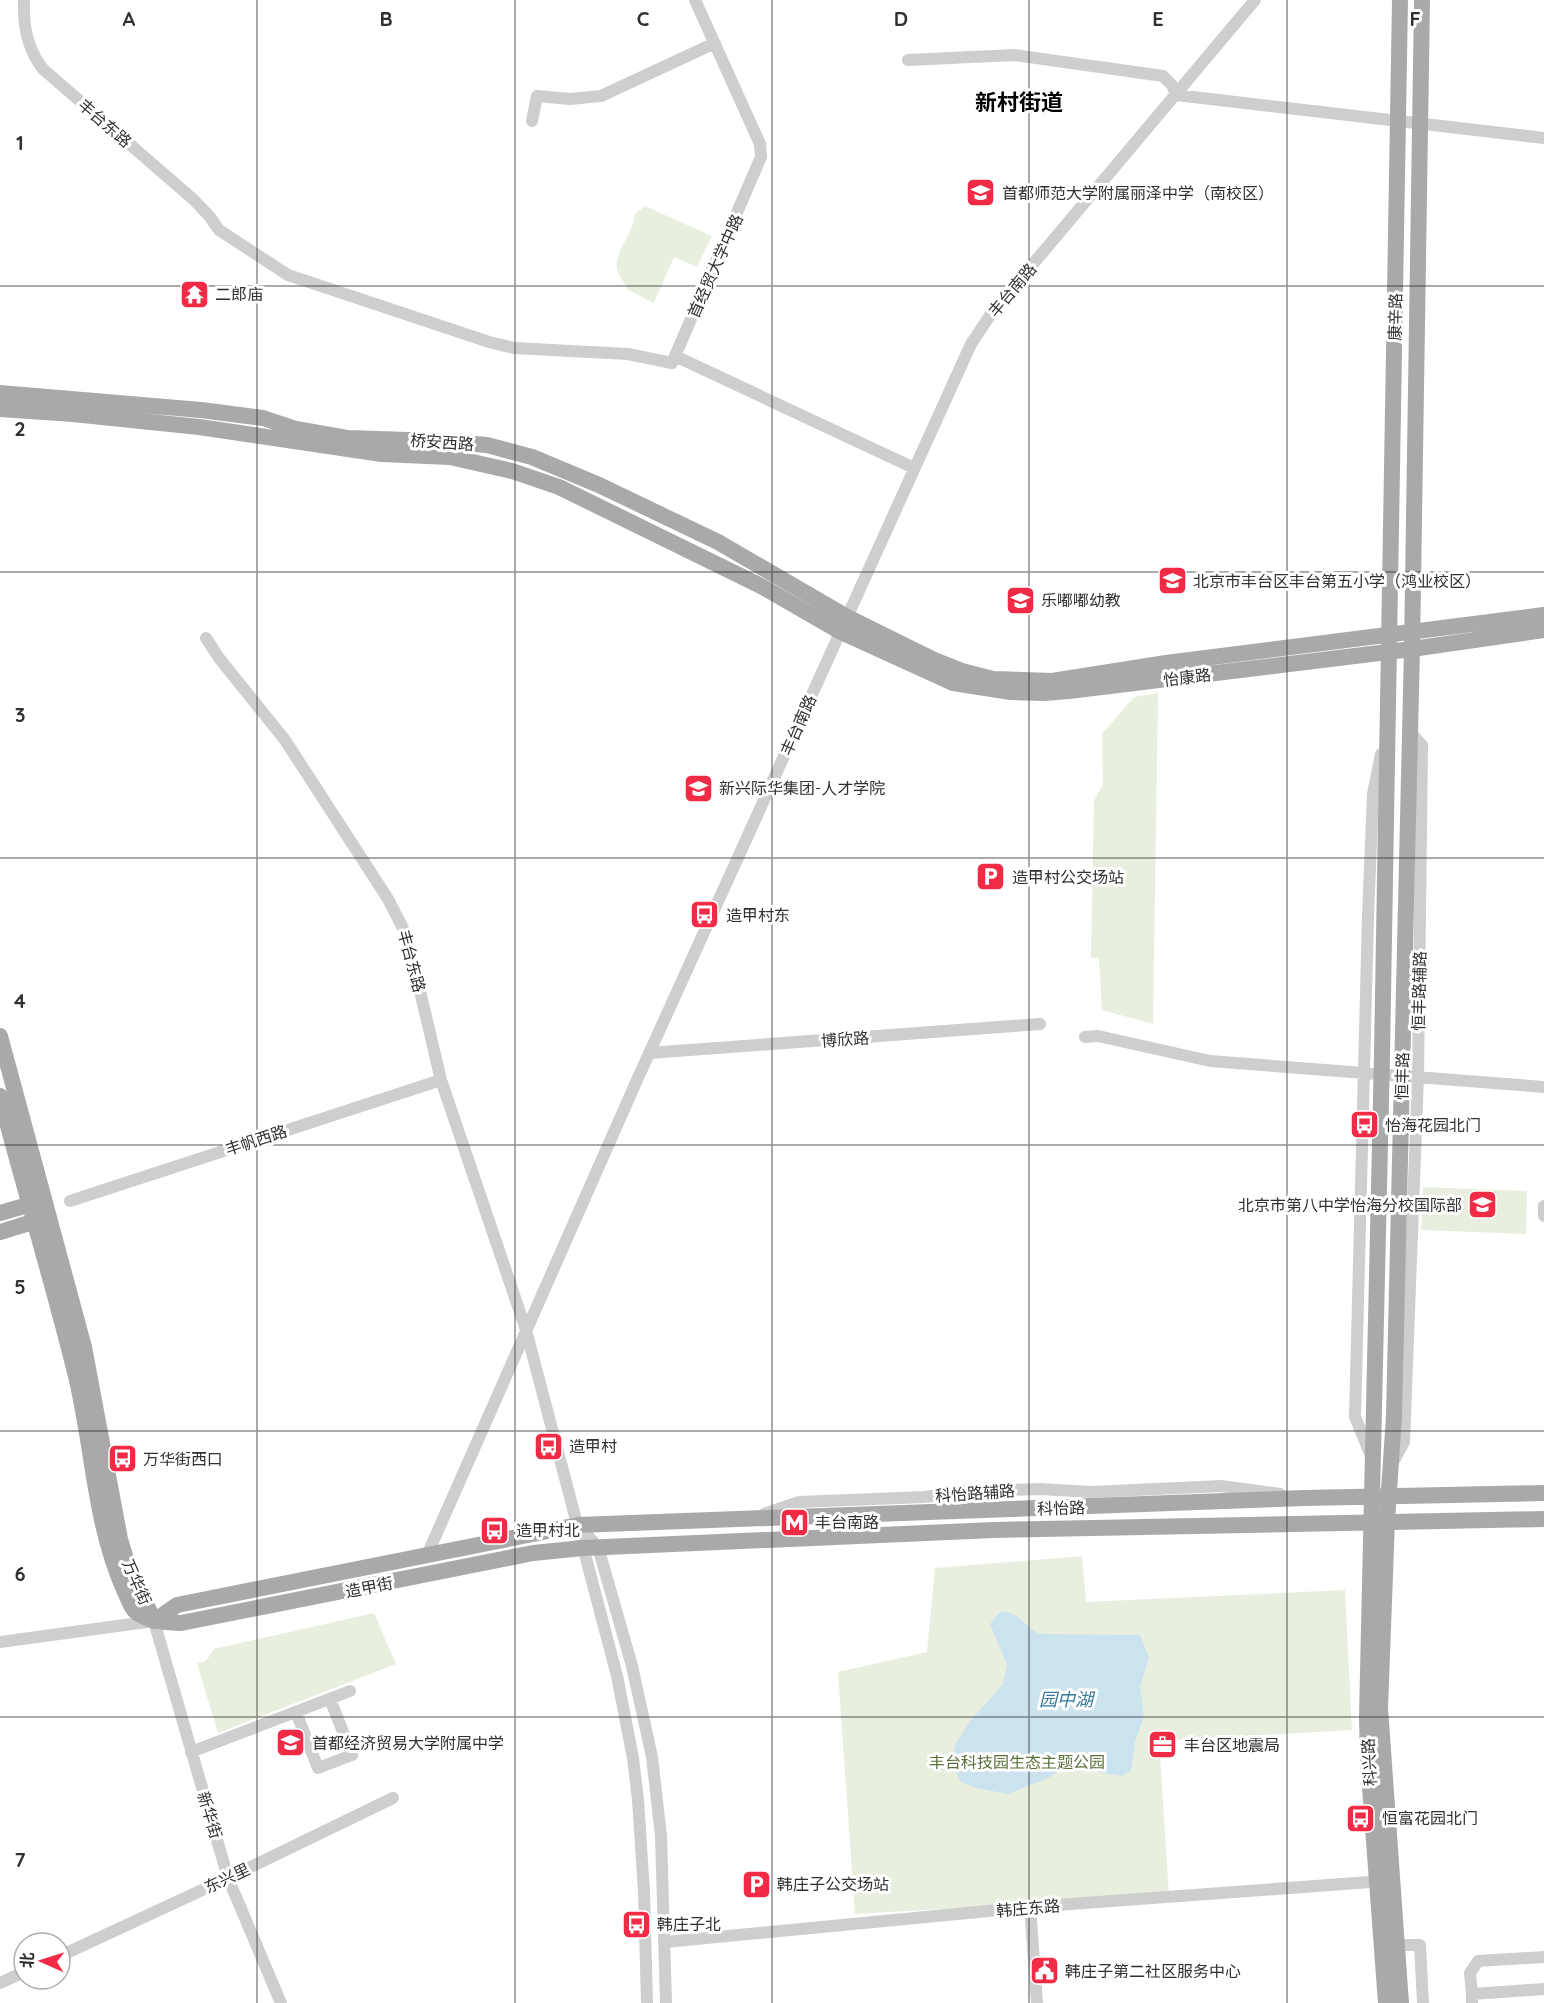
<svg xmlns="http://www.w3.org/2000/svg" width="1544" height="2003" viewBox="0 0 1544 2003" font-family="Quicksand,'Noto Sans SC',sans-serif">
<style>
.green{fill:#e8efdf}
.water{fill:#cae3ef}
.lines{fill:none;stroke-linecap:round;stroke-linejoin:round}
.minor{stroke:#cecece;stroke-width:12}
.major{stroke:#a9a9a9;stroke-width:16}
.grid{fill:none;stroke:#313131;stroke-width:1.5;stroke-opacity:0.55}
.labels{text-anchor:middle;stroke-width:6;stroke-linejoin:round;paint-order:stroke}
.street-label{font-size:16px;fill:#313131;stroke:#fff}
.poi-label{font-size:16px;fill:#313131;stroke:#fff;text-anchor:start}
.park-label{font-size:16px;fill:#58713b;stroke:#fff}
.water-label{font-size:18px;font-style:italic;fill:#397b9a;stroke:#fff}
.district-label{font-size:22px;font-weight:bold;fill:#000;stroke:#fff}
.grid-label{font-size:20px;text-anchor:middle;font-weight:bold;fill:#313131;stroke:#fff;stroke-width:6;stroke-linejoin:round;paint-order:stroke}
</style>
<rect width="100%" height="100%" fill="#fff"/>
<!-- green -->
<path class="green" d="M645,206L712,236L697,267L674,257L654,303L628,290C625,282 618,276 617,269C614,250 634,234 635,214Z
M1158,693L1153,1024L1102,1010L1099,958H1091L1094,801L1103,784L1102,734L1134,697Z
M1423,1187L1527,1191L1526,1234L1421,1230Z
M1082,1556L1086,1602L1345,1590L1352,1730L1159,1741L1169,1896L855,1914L838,1672L927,1652L935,1568Z
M374,1613L396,1664L218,1733L197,1663L206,1661L214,1649Z"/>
<!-- water -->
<path class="water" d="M1005,1611C1020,1615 1026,1627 1039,1634L1140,1635L1149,1658L1140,1686L1144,1716L1135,1742L1131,1770L1122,1776L1098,1772L1092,1768L1090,1761L1084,1768H1064L1048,1778L1008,1794L976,1788L961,1782L952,1764L956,1743L971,1720L1003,1684L1007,1665L990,1624L999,1613Z"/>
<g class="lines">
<!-- minor -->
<path class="minor" d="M24,0C23,26 27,49 43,69L194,200L210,217L219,230L288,275L489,342L514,348L628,354L672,363L761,157L760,144L695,0
M908,60L1014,55L1163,76L1172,85L1176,95L1544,138
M532,121L537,96L570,99L601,96L715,43
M675,356L914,468
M206,638L219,658L285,740L388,899L407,936L441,1080L526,1330L617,1676L633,1758L638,1800L644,1892L647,2003
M1085,1037L1098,1036L1210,1061L1544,1087
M649,1053L1040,1024
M70,1201L441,1080
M1544,1206V1216
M1371,1456L1355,1417L1368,916L1373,794L1381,754
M1393,1462L1404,1442L1418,1077L1422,745L1410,732
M764,1514L799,1502L925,1497L964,1491L1040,1489L1091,1492L1221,1486L1280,1494
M580,1527L598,1547L632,1666L652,1757L661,1836L666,2003
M428,1553L637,1080L971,344L991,314L1255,0
M0,1642L154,1621L228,1878L281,2003
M296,1712L318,1768L352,1755L330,1699
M191,1752L350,1691
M1030,1907L1037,2003
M665,1942L1030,1907L1384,1881
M1396,1945H1420L1423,2003
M60,1956L228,1878L393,1798
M0,1983L24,1972
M1472,1994L1470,1973L1478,1961L1544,1957
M1472,2003V1994L1544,1989"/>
<!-- major -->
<path class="major" d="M0,393L201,410L263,418L296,429L347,438L439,441L487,445L532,457L599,485L718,542L847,617L934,660L962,671L993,679L1052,681L1166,663L1544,615
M0,409L73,414L199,427L382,454L450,457L512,471L559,487L761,586L841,632L953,683L1011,692L1044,693L1069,691L1412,649L1544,630
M0,1036L84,1347L120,1539L127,1562L154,1621
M0,1096C24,1187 51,1277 74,1368C93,1441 93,1520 124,1590C127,1595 130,1606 134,1610C146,1622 166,1622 181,1623L533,1553L583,1548L994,1530L1544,1519
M0,1213L38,1202
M0,1232L42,1219
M154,1621L177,1605L578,1525L1305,1498L1544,1493
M1386,2003L1368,1760L1367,1717L1382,1055L1400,0
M1401,2003L1380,1708L1387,1521L1394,1416L1412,649L1422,0"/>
</g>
<!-- grid -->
<path class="grid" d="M257,0V2003M515,0V2003M772,0V2003M1029,0V2003M1287,0V2003M0,286H1544M0,572H1544M0,858H1544M0,1145H1544M0,1431H1544M0,1717H1544"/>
<!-- icons -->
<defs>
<symbol id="school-square" viewBox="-11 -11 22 22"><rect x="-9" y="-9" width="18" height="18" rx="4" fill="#f12b46" stroke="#fff"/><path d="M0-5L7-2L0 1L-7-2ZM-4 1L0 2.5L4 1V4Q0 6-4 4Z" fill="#fff"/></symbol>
<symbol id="temple-square" viewBox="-11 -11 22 22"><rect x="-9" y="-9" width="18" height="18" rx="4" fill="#f12b46" stroke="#fff"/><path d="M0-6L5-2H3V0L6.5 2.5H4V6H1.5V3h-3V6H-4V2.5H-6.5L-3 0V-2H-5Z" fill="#fff"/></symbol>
<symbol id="university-square" viewBox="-11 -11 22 22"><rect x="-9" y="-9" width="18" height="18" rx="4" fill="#f12b46" stroke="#fff"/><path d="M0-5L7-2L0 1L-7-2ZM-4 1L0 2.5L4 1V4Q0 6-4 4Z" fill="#fff"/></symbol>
<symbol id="parking-square" viewBox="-11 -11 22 22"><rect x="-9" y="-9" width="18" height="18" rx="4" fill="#f12b46" stroke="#fff"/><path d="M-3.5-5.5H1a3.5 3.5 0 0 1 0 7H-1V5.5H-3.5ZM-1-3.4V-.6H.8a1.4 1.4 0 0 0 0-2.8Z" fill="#fff"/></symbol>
<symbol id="bus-square" viewBox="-11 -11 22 22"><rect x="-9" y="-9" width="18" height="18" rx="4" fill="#f12b46" stroke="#fff"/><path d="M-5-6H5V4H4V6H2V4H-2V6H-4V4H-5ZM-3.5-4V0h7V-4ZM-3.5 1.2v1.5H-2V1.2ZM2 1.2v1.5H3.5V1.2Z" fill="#fff"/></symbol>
<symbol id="metro-square" viewBox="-11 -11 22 22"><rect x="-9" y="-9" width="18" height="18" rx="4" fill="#f12b46" stroke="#fff"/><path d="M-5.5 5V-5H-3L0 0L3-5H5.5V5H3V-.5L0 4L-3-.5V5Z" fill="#fff"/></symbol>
<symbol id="office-square" viewBox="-11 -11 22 22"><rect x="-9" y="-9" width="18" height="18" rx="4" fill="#f12b46" stroke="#fff"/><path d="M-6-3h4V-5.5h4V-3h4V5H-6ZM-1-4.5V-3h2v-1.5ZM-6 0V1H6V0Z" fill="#fff"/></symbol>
<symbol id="civic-square" viewBox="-11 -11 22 22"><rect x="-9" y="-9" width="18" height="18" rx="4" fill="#f12b46" stroke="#fff"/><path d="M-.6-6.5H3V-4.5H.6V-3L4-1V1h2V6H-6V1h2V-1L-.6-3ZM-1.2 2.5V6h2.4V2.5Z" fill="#fff"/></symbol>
</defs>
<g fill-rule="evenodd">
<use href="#school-square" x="964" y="176" width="33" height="33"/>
<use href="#temple-square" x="178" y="278" width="33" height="33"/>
<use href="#school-square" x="1156" y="564" width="33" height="33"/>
<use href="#school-square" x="1004" y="584" width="33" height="33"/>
<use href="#university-square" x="682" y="772" width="33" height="33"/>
<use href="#parking-square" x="974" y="860" width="33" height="33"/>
<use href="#bus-square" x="688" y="898" width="33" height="33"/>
<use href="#bus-square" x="1348" y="1108" width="33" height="33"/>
<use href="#school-square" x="1466" y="1188" width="33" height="33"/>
<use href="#bus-square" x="532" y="1430" width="33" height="33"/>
<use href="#bus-square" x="106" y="1442" width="33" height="33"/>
<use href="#metro-square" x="778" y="1506" width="33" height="33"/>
<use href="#bus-square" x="478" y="1514" width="33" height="33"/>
<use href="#school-square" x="274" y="1726" width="33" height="33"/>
<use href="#office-square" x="1146" y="1728" width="33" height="33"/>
<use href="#bus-square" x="1344" y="1802" width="33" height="33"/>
<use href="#parking-square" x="740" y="1868" width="33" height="33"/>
<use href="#bus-square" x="620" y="1908" width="33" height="33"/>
<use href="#civic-square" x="1028" y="1954" width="33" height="33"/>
</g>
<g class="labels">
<!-- street labels -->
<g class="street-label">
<text transform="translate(105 123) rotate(41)" y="6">丰台东路</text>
<text transform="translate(715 266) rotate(-66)" y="6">首经贸大学中路</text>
<text transform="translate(1012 290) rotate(-50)" y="6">丰台南路</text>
<text transform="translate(1395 317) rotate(-89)" y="6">康辛路</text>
<text transform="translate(442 442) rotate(4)" y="6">桥安西路</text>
<text transform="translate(1187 677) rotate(-7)" y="6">怡康路</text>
<text transform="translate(798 725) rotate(-66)" y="6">丰台南路</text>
<text transform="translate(412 961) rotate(75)" y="6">丰台东路</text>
<text transform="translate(1419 991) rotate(-89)" y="6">恒丰路辅路</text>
<text transform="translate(845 1039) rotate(-4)" y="6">博欣路</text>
<text transform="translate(1402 1076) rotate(-89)" y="6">恒丰路</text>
<text transform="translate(256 1140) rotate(-18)" y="6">丰帆西路</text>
<text transform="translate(975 1493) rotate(-4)" y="6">科怡路辅路</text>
<text transform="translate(1061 1508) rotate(-2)" y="6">科怡路</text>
<text transform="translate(137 1582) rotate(66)" y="6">万华街</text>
<text transform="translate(369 1587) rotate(-11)" y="6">造甲街</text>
<text transform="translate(1369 1762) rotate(-93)" y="6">科兴路</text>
<text transform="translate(210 1815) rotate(73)" y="6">新华街</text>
<text transform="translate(227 1878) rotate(-25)" y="6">东兴里</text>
<text transform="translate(1028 1908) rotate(-5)" y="6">韩庄东路</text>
</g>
<!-- poi labels -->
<g class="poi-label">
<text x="1002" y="199">首都师范大学附属丽泽中学（南校区）</text>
<text x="215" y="300">二郎庙</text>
<text x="1193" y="587">北京市丰台区丰台第五小学（鸿业校区）</text>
<text x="1041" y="606">乐嘟嘟幼教</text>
<text x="719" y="794">新兴际华集团-人才学院</text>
<text x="1012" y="883">造甲村公交场站</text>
<text x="726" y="921">造甲村东</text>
<text x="1385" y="1131">怡海花园北门</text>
<text x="1462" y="1211" text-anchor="end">北京市第八中学怡海分校国际部</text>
<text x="569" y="1452">造甲村</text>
<text x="143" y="1465">万华街西口</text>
<text x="815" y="1528">丰台南路</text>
<text x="516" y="1536">造甲村北</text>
<text x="312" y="1749">首都经济贸易大学附属中学</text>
<text x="1184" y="1751">丰台区地震局</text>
<text x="1382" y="1824">恒富花园北门</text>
<text x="777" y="1890">韩庄子公交场站</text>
<text x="657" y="1930">韩庄子北</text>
<text x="1065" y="1977">韩庄子第二社区服务中心</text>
</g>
<!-- park labels -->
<g class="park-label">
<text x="1017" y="1768">丰台科技园生态主题公园</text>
</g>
<!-- water labels -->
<g class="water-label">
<text x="1066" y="1706">园中湖</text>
</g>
<!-- district labels -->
<g class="district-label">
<text x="1019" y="110">新村街道</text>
</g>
</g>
<g class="grid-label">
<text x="129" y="26">A</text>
<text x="386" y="26">B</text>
<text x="643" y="26">C</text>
<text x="901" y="26">D</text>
<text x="1158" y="26">E</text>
<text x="1415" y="26">F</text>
<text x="20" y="150">1</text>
<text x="20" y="436">2</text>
<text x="20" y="722">3</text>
<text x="20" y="1008">4</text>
<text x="20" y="1294">5</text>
<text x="20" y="1581">6</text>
<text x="20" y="1867">7</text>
</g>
<!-- north arrow -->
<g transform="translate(42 1961) rotate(273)"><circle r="28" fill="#ffffff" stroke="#adadad" stroke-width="1.5"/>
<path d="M0-4.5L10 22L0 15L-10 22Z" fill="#f12b46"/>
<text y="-9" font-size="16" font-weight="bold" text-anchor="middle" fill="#313131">北</text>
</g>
</svg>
